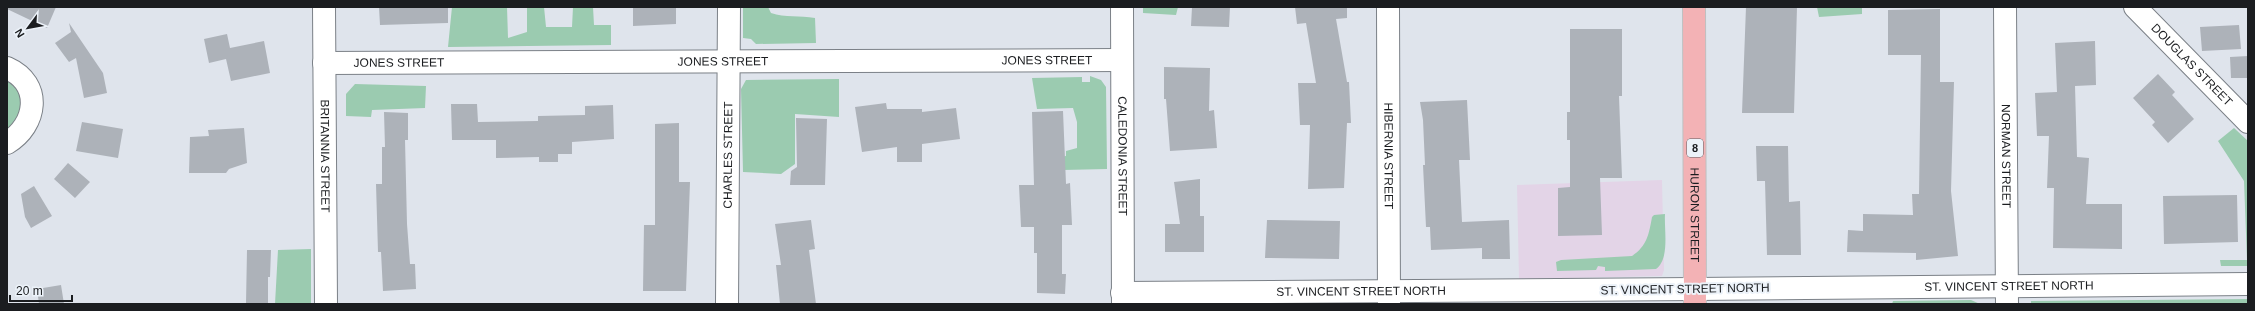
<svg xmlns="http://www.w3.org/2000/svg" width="2255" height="311" viewBox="0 0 2255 311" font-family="Helvetica,sans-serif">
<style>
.commercial{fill:#e3d4e7}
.green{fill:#9bcbb0}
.building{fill:#adb2b9}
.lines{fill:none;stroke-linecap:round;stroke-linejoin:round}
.minor-casing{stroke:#7b8087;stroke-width:24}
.tertiary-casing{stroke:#7b8087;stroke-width:24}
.primary-casing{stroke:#bfc0c1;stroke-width:24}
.minor{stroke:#fff;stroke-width:22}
.tertiary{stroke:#fff;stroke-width:22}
.primary{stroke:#f3b2b5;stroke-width:22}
.labels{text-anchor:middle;stroke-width:4;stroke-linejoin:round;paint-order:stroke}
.shield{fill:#ecf2f9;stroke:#5a5d61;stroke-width:1}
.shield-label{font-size:11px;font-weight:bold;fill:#1b1d20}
.street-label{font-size:12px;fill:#1b1d20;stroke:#ecf2f9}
</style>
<rect width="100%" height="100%" fill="#dfe4ec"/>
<!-- commercial -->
<path class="commercial" d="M1662,180L1664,270L1662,276L1519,279L1517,185Z"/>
<!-- green -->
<path class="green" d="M452,7H507L508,38L527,32V7H544L546,27H572L573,7H593L594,25H611V45L448,47Z
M743,7H768L771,13C785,18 800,15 815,18L816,43L756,44L751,39L743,38Z
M1143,7H1178L1176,15L1143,13Z
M1817,7H1862V14L1819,17Z
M7,76L11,77L26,106L7,136Z
M1090,76L1101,80L1106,87L1107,169L1063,170L1043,159L1066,156V151L1077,148V122L1073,108L1037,109L1032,78L1082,77V82H1090Z
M839,79V117L795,114V164L781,174L743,172L741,89L746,80Z
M355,84L426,86L425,108L372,110L371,117L346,116V94Z
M2234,128L2248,141V266H2221L2220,260H2247L2244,181L2218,141Z
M1665,214C1664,230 1670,259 1656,269L1605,271V267L1598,266L1596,270L1557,271L1556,262L1561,260L1632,256C1647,246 1649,234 1652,217L1654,215Z
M311,249V304H275L278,250Z
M2248,299V304H2031V301Z
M1971,300L1980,304H1892L1893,301Z"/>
<!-- building -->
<path class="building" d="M7,7H56L47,28L7,9Z
M379,7H448V23L380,25Z
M633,7H676V24L633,26Z
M1192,7H1230L1229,27L1191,26Z
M1295,7H1347V18L1336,19L1347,82H1349L1351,123H1347L1344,188L1308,189L1310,125H1300L1298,83H1316L1306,23L1297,24Z
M1746,7H1797L1794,113H1742Z
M1940,9V82H1954L1951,191L1958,256L1916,260V253L1847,252L1848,230L1863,231V214L1913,215L1912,194H1919L1921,55H1888V10Z
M69,23L103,73L107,93L84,98L76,58L69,62L55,43L71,32Z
M2239,25L2241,49L2202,51L2200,27Z
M1570,29H1622V96H1619L1622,178H1600L1602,235L1558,236V188L1570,187V140H1567V112H1570Z
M227,34L230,48L264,41L270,73L231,81L226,59L209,63L204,39Z
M2095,41L2096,85L2075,86L2077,157L2089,158L2086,204H2122V249L2053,248L2054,188H2047L2049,136H2037L2035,93L2057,92L2055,43Z
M2248,56V78H2231L2230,57Z
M1164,67L1210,68L1209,111L1214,110L1217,148L1170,151L1166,99H1164Z
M2158,74L2175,92L2172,95L2194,119L2168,143L2152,125L2155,122L2133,98Z
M1467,100L1470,160H1459L1462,222L1509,220L1510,259H1482V248L1431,250L1430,227H1426L1423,165H1425L1423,120L1420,102Z
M886,103L887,109H922V112L956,108L960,139L922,144V162H897V147L862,152L855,107Z
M451,104H477L478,122L538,121V116L585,115V106L613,105L614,139L572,142V154H558V162H539V157L496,158V140H452Z
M1063,111L1066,184L1070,183L1072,225H1062V274H1066L1065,294L1037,293V253H1034V227H1021L1019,185H1034L1032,112Z
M384,112L408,113V140H405L407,224L410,264H415L416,289L383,291L381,252H378L376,184H382V147H385Z
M796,118L827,119L825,185H790L791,171L797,167Z
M82,122L123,129L118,158L76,151Z
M679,123V182H690L686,291H643L644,225H655V124Z
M244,128L247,163L229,169L226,173H189L190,137L209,136L208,130Z
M1756,146H1788L1789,202L1800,201L1801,255H1767L1765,181H1757Z
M68,163L90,182L75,198L54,179Z
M1200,179V216H1204V252H1165V224H1180L1174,182Z
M34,186L52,216L31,228L25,217L21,194Z
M2237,195L2238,242L2164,244L2163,196Z
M811,220L815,249L809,250L816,304H780L776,265H781L775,224Z
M1267,220L1340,221L1339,259L1265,258Z
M247,250H271L270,277H268V304H246Z
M61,285L64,304H39L37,289Z"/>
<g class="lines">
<defs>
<g id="minor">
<path id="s1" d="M1122,7L1123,304"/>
<path id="s2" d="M1388,7L1389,304"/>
<path id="s3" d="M2005,7L2007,304"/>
<path id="s4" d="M2135,7L2248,122"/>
<path id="s5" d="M324,63L1122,60"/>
<path d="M7,68C43,84 37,125 7,143"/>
<path id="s6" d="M1122,293L1695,289"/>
<path id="s7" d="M727,304L729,7"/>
</g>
<g id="tertiary">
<path id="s8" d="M324,7L326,304"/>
<path id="s9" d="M1695,289L2248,284"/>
</g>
<g id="primary">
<path id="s10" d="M1694,7L1695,304"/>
</g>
</defs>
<!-- minor casing -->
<use href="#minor" class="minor-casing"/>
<!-- tertiary casing -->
<use href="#tertiary" class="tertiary-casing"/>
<!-- primary casing -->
<use href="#primary" class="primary-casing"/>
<!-- minor -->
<use href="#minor" class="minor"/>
<!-- tertiary -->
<use href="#tertiary" class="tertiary"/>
<!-- primary -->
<use href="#primary" class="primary"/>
</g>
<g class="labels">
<!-- shield labels -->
<rect class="shield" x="1687" y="139" width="16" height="18" rx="3"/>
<g class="shield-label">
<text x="1695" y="152">8</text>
</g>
<!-- street labels -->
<g class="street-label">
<text dy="4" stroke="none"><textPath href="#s5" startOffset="723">JONES STREET</textPath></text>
<text dy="4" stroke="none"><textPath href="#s5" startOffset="399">JONES STREET</textPath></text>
<text dy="4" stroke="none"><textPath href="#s5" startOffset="75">JONES STREET</textPath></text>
<text dy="4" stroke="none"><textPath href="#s4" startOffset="81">DOUGLAS STREET</textPath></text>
<text dy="4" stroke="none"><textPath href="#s8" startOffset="149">BRITANNIA STREET</textPath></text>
<text dy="4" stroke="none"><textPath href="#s2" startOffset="149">HIBERNIA STREET</textPath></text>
<text dy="4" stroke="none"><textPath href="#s3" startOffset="149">NORMAN STREET</textPath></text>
<text dy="4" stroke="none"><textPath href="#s7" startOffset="149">CHARLES STREET</textPath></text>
<text dy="4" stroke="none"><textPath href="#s1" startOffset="149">CALEDONIA STREET</textPath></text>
<text dy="4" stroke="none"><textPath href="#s10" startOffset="208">HURON STREET</textPath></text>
<text dy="4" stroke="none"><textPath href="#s9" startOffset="314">ST. VINCENT STREET NORTH</textPath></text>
<text transform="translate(1685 289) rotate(-1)" y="4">ST. VINCENT STREET NORTH</text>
<text dy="4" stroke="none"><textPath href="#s6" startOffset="239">ST. VINCENT STREET NORTH</textPath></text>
</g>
</g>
<!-- border -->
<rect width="2255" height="311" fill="none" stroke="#1b1d20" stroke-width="16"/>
<!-- north arrow -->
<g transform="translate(28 28) rotate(238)" stroke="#ecf2f9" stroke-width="3" paint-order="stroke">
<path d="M0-3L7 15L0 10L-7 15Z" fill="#1b1d20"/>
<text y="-6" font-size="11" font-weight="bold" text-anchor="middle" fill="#1b1d20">N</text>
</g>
<!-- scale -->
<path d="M10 295v6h62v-6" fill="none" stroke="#1b1d20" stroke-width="2"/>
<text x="16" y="295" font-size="12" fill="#1b1d20" stroke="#ecf2f9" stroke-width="3" paint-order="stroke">20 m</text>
</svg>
